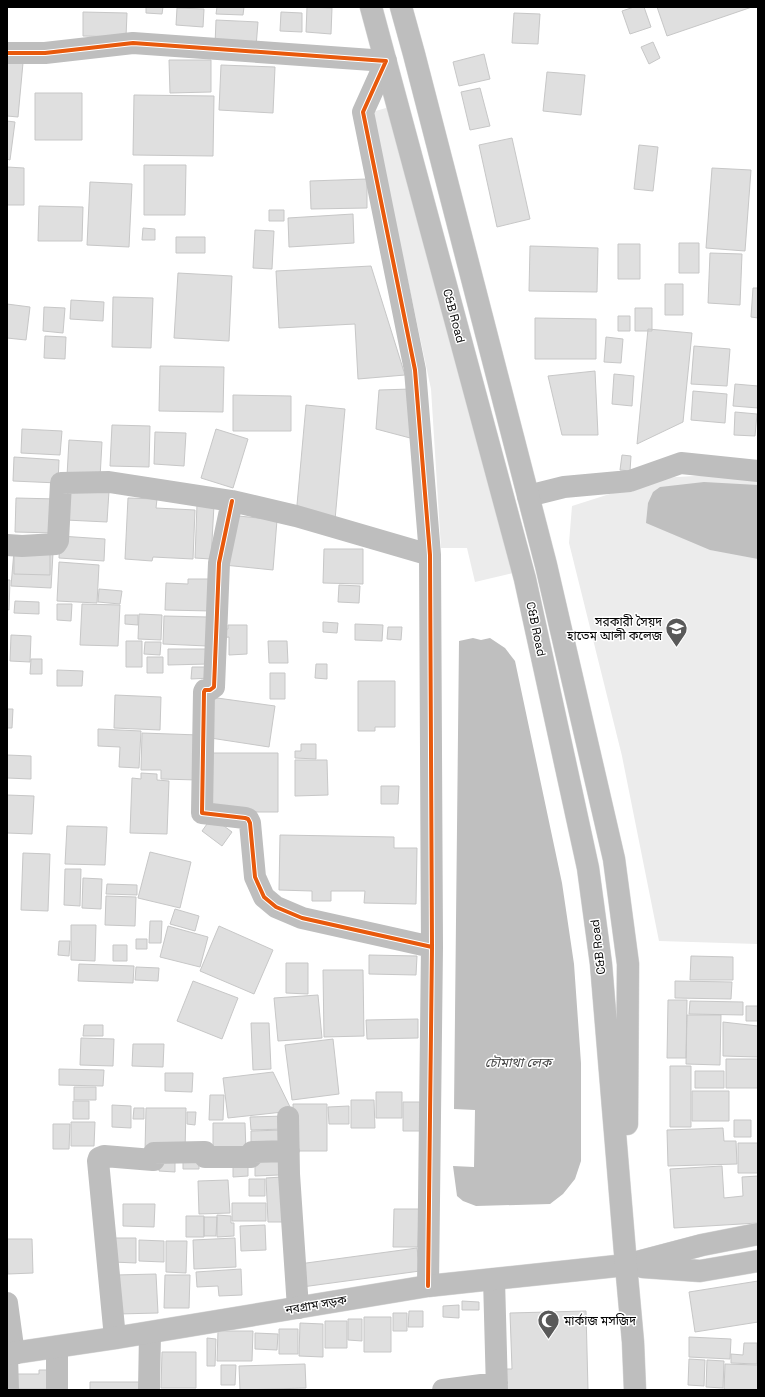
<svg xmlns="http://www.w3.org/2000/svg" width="765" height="1397" viewBox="0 0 765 1397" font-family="'Space Grotesk','Noto Sans Bengali',sans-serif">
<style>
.green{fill:#ececec}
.water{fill:#bfbfbf}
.building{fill:#dfdfdf;stroke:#c7c7c7}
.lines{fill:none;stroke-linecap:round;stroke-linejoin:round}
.major-casing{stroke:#dbdbdb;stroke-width:23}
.highway-casing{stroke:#dbdbdb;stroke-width:23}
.minor{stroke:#bebebe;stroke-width:22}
.major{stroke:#bebebe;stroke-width:22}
.highway{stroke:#bebebe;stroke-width:22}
.cycleway-casing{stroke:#fff;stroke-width:6}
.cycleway{stroke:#e8590c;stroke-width:4}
.labels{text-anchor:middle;stroke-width:3;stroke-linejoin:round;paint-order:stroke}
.street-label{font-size:12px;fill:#000;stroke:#fff}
.poi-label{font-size:12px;fill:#000;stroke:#fff;text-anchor:end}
.water-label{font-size:13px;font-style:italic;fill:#444;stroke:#fff}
</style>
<rect width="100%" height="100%" fill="#fff"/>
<!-- green -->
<path class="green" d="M400,104L517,572L475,582L467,548H441L431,389L372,112Z
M746,473L758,476V944L659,941L622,756L569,543L572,506L660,478Z"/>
<!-- water -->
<path class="water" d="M704,482L758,485V559L710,550L646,523L648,503L653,492L660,487Z
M473,638L481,640L490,638L505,648L515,661L562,883L574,964L581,1063V1161L575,1179L563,1194L550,1204L476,1206L463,1201L457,1196L453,1166L474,1167L475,1110L454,1109L459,641Z"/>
<!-- building -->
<path class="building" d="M146,7H163L162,14L146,13Z
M217,7H244L243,15L216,14Z
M307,7L332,8L331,34L306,32Z
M634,7H644L651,27L630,34L622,11Z
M657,7H752L667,36Z
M177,8L204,9L203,27L176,25Z
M83,12L127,13L126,37L83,36Z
M281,12L302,13V32L280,31Z
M514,13L540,14L538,44L512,43Z
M216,20L258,22L256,47L215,45Z
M653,42L660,58L649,64L641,47Z
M7,50L24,52L18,117L7,116Z
M484,54L490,79L459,86L453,62Z
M169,60H211V92L170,93Z
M221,65L275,67L273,113L219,110Z
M547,72L585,75L581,115L543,111Z
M480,88L490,126L470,130L461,92Z
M35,93H82V140H35Z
M134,95L214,96L213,156L133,155Z
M7,121L15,122L10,160L7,159Z
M512,138L530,219L497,227L479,145Z
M639,145L658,147L653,191L634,189Z
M144,165H186L185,215H144Z
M7,167L24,168V205H7Z
M712,168L751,170L745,251L706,248Z
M367,179V208L311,209L310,181Z
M90,182L132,184L129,247L87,245Z
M39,206L83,207L82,241H38Z
M269,210H284V221H269Z
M353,214L354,243L289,247L288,218Z
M143,228L155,229V240H142Z
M255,230L274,231L272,269L253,268Z
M176,237H205V253H176Z
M679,243H699V273H679Z
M618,244H640V279H618Z
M530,246L598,248L597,292L529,291Z
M710,253L742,254L740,305L708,303Z
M371,266L405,375L358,379L355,324L279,328L276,271Z
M178,273L232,276L229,341L174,338Z
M665,284H683V315H665Z
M753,288H758V318L751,317Z
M113,297L153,298L151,348L112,347Z
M71,300L104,302L103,321L70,319Z
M7,304L30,307L26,340L7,338Z
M44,307L65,308L63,333L43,331Z
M635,308H652V331H635Z
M618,316H630V331H618Z
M535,318L596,319V359H535Z
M648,329L692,333L683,422L637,444Z
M45,336L66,337L65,359L44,358Z
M606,337L623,339L621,363L604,362Z
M694,346L730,349L727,386L691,384Z
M160,366L224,367L223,412L159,411Z
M595,371L598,435H562L548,376Z
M614,374L634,376L632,406L612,404Z
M735,384L758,386V408L733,406Z
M411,389L414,439L376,429L379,390Z
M693,391L727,394L725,423L691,420Z
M233,395L291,396V431H233Z
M306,405L345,409L335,520L296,516Z
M735,412L757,414L755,436L734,435Z
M112,425L150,426L149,467L110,466Z
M22,429L62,431L60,455L21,453Z
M216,429L248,439L233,488L201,478Z
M155,432L186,433L184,466L154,464Z
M69,440L102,442L100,478L67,476Z
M622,455L631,456L630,471L620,470Z
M14,457L59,460L58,483L13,481Z
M68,489L109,491L107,522L66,520Z
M16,498L57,499L56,533L15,532Z
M128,498L157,499L156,508L195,510L193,559L153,557L152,561L125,559Z
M197,504L214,505L211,559L195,558Z
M229,515L277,520L273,570L224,565Z
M60,536L105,539L104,561L59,558Z
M324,549H363V584L323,583Z
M14,551L53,553L51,588L11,586Z
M14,552L50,553V575L14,574Z
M59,562L99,565L97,603L57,601Z
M188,579H213L212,611L165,610L166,583L188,584Z
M7,580H10L9,610L7,609Z
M339,585L360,586L359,603L338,602Z
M99,589L122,591L120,604L98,602Z
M15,601L39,602V614L14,613Z
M57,604H72L71,621L57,620Z
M82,604L120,605L118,646L80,645Z
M139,614L162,615L161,640L138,639Z
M125,615H138V625L125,624Z
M164,616L208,617L207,646L163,644Z
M323,622L338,623L337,633L323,632Z
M355,624L383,625L382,641L355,640Z
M228,625H247V654L229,655V637L221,638V629H228Z
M388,627H402L401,640L387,639Z
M11,635L31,636L30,662L10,661Z
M126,641H142V667H126Z
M268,641H287L288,663H269Z
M145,642H161L160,655L144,654Z
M168,649H207L208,664L168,665Z
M147,657H163V673H147Z
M31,659H42V674H30Z
M316,664H327V679L315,678Z
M192,667H211V678L191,679Z
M57,670L83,671L82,686H57Z
M270,673H285V699H270Z
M358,681H395V727H375V731H358Z
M115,695L161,697L160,730L114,728Z
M210,697L275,706L269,747L204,737Z
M7,709H13L12,728H7Z
M98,729L141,731L139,768L119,767L120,747L98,746Z
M142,733L199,735L198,780L161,779V770H141Z
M301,744H316V759L295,758V751H301Z
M209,753H278V812H227L209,807Z
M7,755L31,756V779L7,778Z
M295,760H327L328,795L295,796Z
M141,773L157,774V780L169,781L167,834L130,833L132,778L141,779Z
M381,786H399L398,804H381Z
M7,795L34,796L32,834L7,833Z
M212,817L232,832L222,846L202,831Z
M67,826L107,827L105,865L65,864Z
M280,835L394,837V848H417L416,904L364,903L365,891H331V901H312V891L279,890Z
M150,852L191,862L180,908L138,898Z
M23,853L50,854L48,911L21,910Z
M65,869H81L80,906L64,905Z
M83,878L102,879L101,909L82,908Z
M107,884L137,885V895L106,894Z
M106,896L136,897L135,926L105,925Z
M175,909L199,916L195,931L170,924Z
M150,921H162L161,943H149Z
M71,925H96L95,961L71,960Z
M168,926L208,937L200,967L160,957Z
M219,926L273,950L254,994L200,971Z
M136,939H147V949H136Z
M59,941H70L69,956L58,955Z
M113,945H127V961H113Z
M369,955L417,956L416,975L369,974Z
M691,956L733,957V980H690Z
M286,963H308V994L286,993Z
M79,964L134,966L133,983L78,981Z
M136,967L159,968L158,981L135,980Z
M323,970H363L364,1036L324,1037Z
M193,981L238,998L222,1039L177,1021Z
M675,981L732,982L731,999L675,998Z
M318,995L322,1038L278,1041L274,998Z
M668,1000H687L686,1058H667Z
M690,1001L743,1002V1015L689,1014Z
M746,1006H758V1021H746Z
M687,1015H721L720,1065L686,1064Z
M418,1019V1038L367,1039L366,1020Z
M723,1022L758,1026V1057L723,1056Z
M251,1023H269L271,1069L253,1070Z
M84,1025H103V1036H83Z
M81,1038L114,1039L113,1066L80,1065Z
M333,1039L339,1094L292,1100L285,1045Z
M133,1044H164L163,1067L132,1066Z
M726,1059H758V1088H726Z
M670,1066H691V1127H670Z
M59,1069L104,1070L103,1086L59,1085Z
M695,1071H724V1088H695Z
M273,1072L292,1111L228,1118L223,1078Z
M165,1073H193L192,1092L165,1091Z
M74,1087H96V1100H74Z
M692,1091H729V1121H692Z
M376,1092H402V1118H376Z
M210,1095H224L223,1120H209Z
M351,1100H374L375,1128H351Z
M73,1101H89V1119H73Z
M403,1102H420V1131H403Z
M293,1104H327V1151H294Z
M112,1105L131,1106V1128L112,1127Z
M349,1106V1124H329L328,1107Z
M134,1108H144V1119H133Z
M146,1108H186L185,1152L145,1151Z
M187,1112H196L195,1125L187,1124Z
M285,1116V1129L251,1130L250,1117Z
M734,1120H751V1137H734Z
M71,1122H95L94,1146H71Z
M213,1123H245L246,1152H213Z
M53,1124H70L69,1149H53Z
M723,1128L724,1141H736L737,1164L668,1166L667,1130Z
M283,1130L284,1151H251V1131Z
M738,1143H758V1173H738Z
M183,1153L199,1154V1169H183Z
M255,1153H279V1175L255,1176Z
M159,1154H175V1172L159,1171Z
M233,1163H248V1176L233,1177Z
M722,1166L724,1198L743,1196L742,1177L758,1176V1223L674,1228L670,1169Z
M282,1177L284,1222H268L266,1178Z
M249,1179H265V1196H249Z
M228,1180L230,1213L199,1214L198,1181Z
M232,1203H266V1221H232Z
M123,1204H155L154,1227L123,1226Z
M394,1209H419L418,1247H393Z
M217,1215L231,1216V1223H234V1236L217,1237Z
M186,1216H204V1237H186Z
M204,1217H217L216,1236H204Z
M265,1225L266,1250L241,1251L240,1226Z
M114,1238H136V1263L113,1262Z
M235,1238L236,1267L194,1269L193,1240Z
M7,1239H32L33,1273L8,1274Z
M139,1240L164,1241V1262L139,1261Z
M166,1241H187L186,1273L166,1272Z
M417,1248L420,1271L302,1287L299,1264Z
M241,1269L242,1295L219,1296L218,1286L197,1287L196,1272Z
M156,1274L158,1313L118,1314L116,1275Z
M165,1275H190L189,1308H164Z
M758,1281V1322L695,1332L689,1292Z
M462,1301L479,1302V1310H462Z
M459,1305V1318L443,1317V1306Z
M409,1311H423V1327H408Z
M586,1311L588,1390H506L505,1369H512L510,1313Z
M393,1313H407V1331H393Z
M364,1317H391V1352H364Z
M348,1319H362V1341L348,1340Z
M325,1321H347V1348H325Z
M300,1323L323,1324V1357L299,1356Z
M279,1329H298V1354H279Z
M218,1331H253L252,1361H217Z
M255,1333L278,1334L277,1350L255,1349Z
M689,1337L731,1339L730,1359L689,1357Z
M207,1338L216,1339L215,1366H207Z
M744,1343H757V1364L731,1363V1354L743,1355Z
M162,1352H196V1388H161Z
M689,1359L705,1360L704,1386L688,1385Z
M707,1360L724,1361L723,1388L706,1387Z
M305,1364L306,1388L240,1390L239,1366Z
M725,1364L758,1365V1390H724Z
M221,1365H236L235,1385H221Z
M39,1370H47V1389H9V1374H39Z
M90,1382H142V1390H90Z"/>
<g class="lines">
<defs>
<path id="major" d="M643,1267L700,1271L758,1261
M7,1354L115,1338L428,1286L626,1265L702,1245L758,1234"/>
<path id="highway" d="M371,7L525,579L588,868L601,964L626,1265L633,1342L635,1390
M401,7L414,54L546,565L614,859L628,964L627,1124"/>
</defs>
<!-- major casing -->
<use href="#major" class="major-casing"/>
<!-- highway casing -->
<use href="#highway" class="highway-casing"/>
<!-- minor -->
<path class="minor" d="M7,53H45L133,43L386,61L363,112L415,370L430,555L432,947L428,1286
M528,496L564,487L630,481L681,463L758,471
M232,501L219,563L214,687L210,690H205L204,692L202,813L245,818L248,819L250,823L255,877L264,897L276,907L302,918L432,947
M7,545L22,546L56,544L58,541L61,483L109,482L232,501L296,516L430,555
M288,1117L289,1174L298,1308
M494,1279L497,1390
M7,1303L14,1354
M115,1338L98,1161L99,1158L104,1156L153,1160H154V1153L204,1152H205V1157H251L252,1152L289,1151
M7,1355L8,1390
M57,1390V1347
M149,1390L150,1333
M443,1390L497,1383"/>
<!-- major -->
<use href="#major" class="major"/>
<!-- highway -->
<use href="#highway" class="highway"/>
<defs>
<path id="cycleway" d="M7,53H45L133,43L386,61L363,112L415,370L430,555L432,947L428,1286
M232,501L219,563L214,687L210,690H205L204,692L202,813L245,818L248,819L250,823L255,877L264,897L276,907L302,918L432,947"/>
</defs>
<!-- cycleway casing -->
<use href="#cycleway" class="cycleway-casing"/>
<!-- cycleway -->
<use href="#cycleway" class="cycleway"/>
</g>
<!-- icons -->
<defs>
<symbol id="university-pin" viewBox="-11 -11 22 30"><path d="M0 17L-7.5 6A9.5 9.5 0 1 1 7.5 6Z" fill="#595959" stroke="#fff"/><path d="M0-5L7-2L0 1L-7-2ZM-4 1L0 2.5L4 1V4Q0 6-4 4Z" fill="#fff"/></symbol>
<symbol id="mosque-pin" viewBox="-11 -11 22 30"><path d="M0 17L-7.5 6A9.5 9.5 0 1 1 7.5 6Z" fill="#595959" stroke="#fff"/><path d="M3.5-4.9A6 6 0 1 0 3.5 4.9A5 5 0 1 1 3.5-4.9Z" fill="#fff"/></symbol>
</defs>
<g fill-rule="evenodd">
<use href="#university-pin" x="664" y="616" width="25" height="34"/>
<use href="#mosque-pin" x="536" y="1308" width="25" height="34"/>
</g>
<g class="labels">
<!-- street labels -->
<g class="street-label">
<text transform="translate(454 316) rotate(75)" y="4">C&amp;B Road</text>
<text transform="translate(536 629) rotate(78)" y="4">C&amp;B Road</text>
<text transform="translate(598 947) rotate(-97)" y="4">C&amp;B Road</text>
<text transform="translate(316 1305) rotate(-10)" y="4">নবগ্রাম সড়ক</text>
</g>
<!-- poi labels -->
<g class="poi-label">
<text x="662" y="626">সরকারী সৈয়দ<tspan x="662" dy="14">হাতেম আলী কলেজ</tspan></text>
<text x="564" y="1325" text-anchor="start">মার্কাজ মসজিদ</text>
</g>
<!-- water labels -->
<g class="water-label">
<text x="518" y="1067">চৌমাথা লেক</text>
</g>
</g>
<!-- border -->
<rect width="765" height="1397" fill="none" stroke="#000000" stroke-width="16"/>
</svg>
